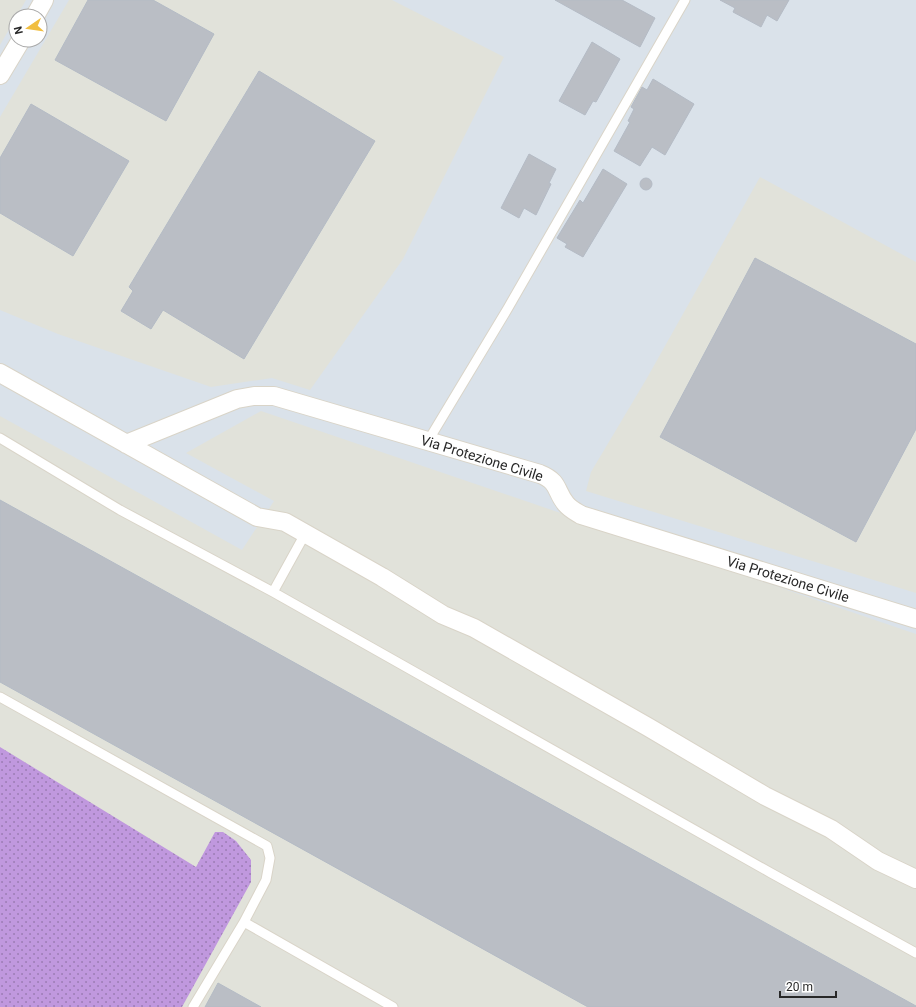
<svg xmlns="http://www.w3.org/2000/svg" width="916" height="1007" viewBox="0 0 916 1007" font-family="Roboto,sans-serif">
<style>
.industrial{fill:#e1e2da}
.green{fill:url(#green-dots)}
.building{fill:#babec5;stroke:#b4bbc5}
.lines{fill:none;stroke-linecap:round;stroke-linejoin:round}
.lane-casing{stroke:#d9d4c8;stroke-width:11}
.street-casing{stroke:#d9d4c8;stroke-width:20}
.lane{stroke:#fff;stroke-width:9}
.street{stroke:#fff;stroke-width:18}
.labels{text-anchor:middle;stroke-width:3.5;stroke-linejoin:round;paint-order:stroke}
.street-label{font-size:14px;fill:#282828;stroke:#fff}
</style>
<defs>
<pattern id="green-dots" width="8" height="8" patternUnits="userSpaceOnUse"><rect width="8" height="8" fill="#c098de"/><path d="M2 2h.1M6 6h.1" fill="none" stroke="#9c7cb4" stroke-width="1.8" stroke-linecap="round"/></pattern>
</defs>
<rect width="100%" height="100%" fill="#dae2ea"/>
<!-- industrial -->
<path class="industrial" d="M0,0H26L0,45Z
M69,0H392L504,57L403,259L310,390L272,378L211,387L58,334L0,310V117Z
M760,177L916,262V593L586,491L591,472L647,378Z
M261,411L916,634V1007H0V416L242,550L274,501L186,453Z"/>
<!-- green -->
<path class="green" d="M0,747L196,867L215,832H223L236,841L251,860V882L182,1007H0Z"/>
<!-- building -->
<path class="building" d="M88,0H153L214,34L166,121L55,60Z
M555,0H622L655,18L640,47Z
M720,0H789L777,21L767,15L761,27L733,12L735,8Z
M592,42L620,59L596,102L593,101L585,115L559,101Z
M259,71L375,141L244,359L163,310L151,329L121,311L133,291L129,287Z
M653,79L694,104L665,155L652,147L640,166L614,151L630,122L628,121L634,109L631,107L642,87L647,90Z
M31,104L129,161L73,256L0,213V158Z
M529,154L556,169L549,183L551,184L536,215L524,208L519,218L501,208Z
M603,169L627,184L583,257L565,247L567,244L557,238L580,200L583,203Z
M640 184a6 6 0 1 1 12 0a6 6 0 1 1-12 0Z
M755,258L916,344V429L856,542L660,437Z
M0,500L916,1006V1007H588L0,682Z
M218,983L261,1007H205Z"/>
<g class="lines">
<defs>
<path id="lane" d="M0,438L120,510L273,592L771,873L916,953
M428,441L508,308L685,0
M273,592L305,534
M0,697L267,846L270,858L266,880L244,922L193,1007
M244,922L393,1007"/>
<path id="street" d="M35,16L44,0
M0,75L21,40
M0,373L257,517L285,522L382,577L443,615L474,628L648,727L765,796L831,829L878,861L916,879
M126,444L237,399L254,396H274L540,474C560,482 555,491 566,504C570,509 576,512 581,515L916,619"/>
</defs>
<!-- lane casing -->
<use href="#lane" class="lane-casing"/>
<!-- street casing -->
<use href="#street" class="street-casing"/>
<!-- lane -->
<use href="#lane" class="lane"/>
<!-- street -->
<use href="#street" class="street"/>
</g>
<g class="labels">
<!-- street labels -->
<g class="street-label">
<text transform="translate(482 458) rotate(17)" y="5">Via Protezione Civile</text>
<text transform="translate(788 579) rotate(17)" y="5">Via Protezione Civile</text>
</g>
</g>
<!-- north arrow -->
<g transform="translate(28 28) rotate(257)"><circle r="19" fill="#ffffff" stroke="#a9a9a9"/>
<path d="M0-3L7 15L0 10L-7 15Z" fill="#f1be40"/>
<text y="-6" font-size="11" font-weight="bold" text-anchor="middle" fill="#282828">N</text>
</g>
<!-- scale -->
<path d="M780 991v6h56v-6" fill="none" stroke="#282828" stroke-width="2"/>
<text x="786" y="991" font-size="12" fill="#282828" stroke="#ffffff" stroke-width="3" paint-order="stroke">20 m</text>
</svg>
